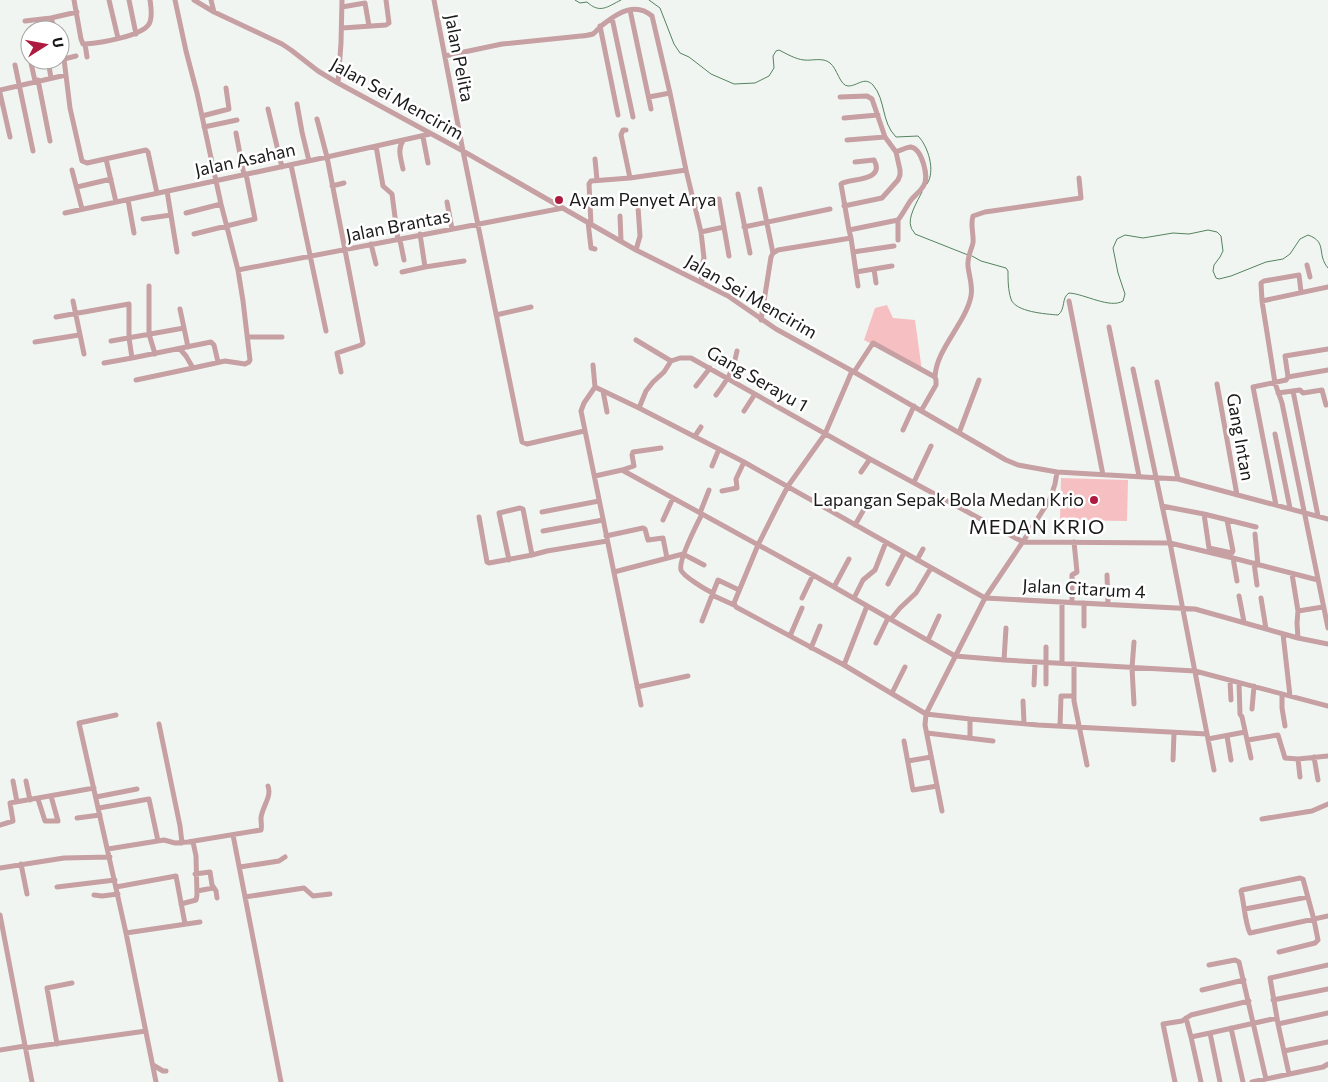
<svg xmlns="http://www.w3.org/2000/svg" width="1328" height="1082" viewBox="0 0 1328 1082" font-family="Commissioner,sans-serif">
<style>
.green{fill:#f6bfc2}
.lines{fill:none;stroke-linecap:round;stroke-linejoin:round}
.stream{stroke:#54835f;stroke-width:1}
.minor{stroke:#c6a0a2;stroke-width:5}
.poi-dot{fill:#af1b40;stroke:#fff;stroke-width:2}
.labels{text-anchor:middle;stroke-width:5;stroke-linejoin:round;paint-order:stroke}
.street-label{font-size:18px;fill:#181918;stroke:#fff}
.poi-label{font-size:18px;fill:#181918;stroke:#fff;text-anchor:start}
.quarter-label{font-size:20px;letter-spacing:1px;fill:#181918;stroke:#fff}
</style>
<rect width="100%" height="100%" fill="#f1f5f2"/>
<!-- green -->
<path class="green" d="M887,305L893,318L915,320L922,371L864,340L875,308Z
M1061,478L1128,480L1127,521L1060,520Z"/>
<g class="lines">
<!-- stream -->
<path class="stream" d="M575,0L580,3L587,2C600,14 607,7 621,0
M649,0L660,8L674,44L680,53L689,57L711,74L734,84L755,83L769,76L774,68L773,56L776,51L779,50C787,54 795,59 804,60C812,61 823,57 830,63C837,68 840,86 848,86C858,86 864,76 873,85C886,100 881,122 896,137L918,136C928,146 936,171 927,184
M922,192C918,200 907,218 911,227C911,229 915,233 915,234L968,255
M972,256L981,261L1006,268L1008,271C1008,280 1008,290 1011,299C1015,312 1046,314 1058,315C1066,309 1061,298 1069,293C1085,294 1110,309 1123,301L1125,294L1118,273L1113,248L1117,239L1125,235L1143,238L1173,233L1189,234L1208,230L1217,232L1221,236L1223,251L1220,257L1214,265L1213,271L1216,278L1219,279L1231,276L1266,262L1283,259L1290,254L1300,239L1308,235C1328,242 1316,254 1328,268"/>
<!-- minor -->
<path class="minor" d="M74,0L81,39L83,44H85L87,57
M109,0L118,38
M129,0L136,34
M175,0L186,51L197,93L221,204L238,270L243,301L250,360L249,362L245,364L225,361L193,368L186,356L180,349
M194,0L214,12L282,44L291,50L318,71L338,83L463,151L636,250L728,296L776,329L854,372L1006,460L1018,465L1057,472L1178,479L1328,519
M211,0L214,12
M434,0L463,151L522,442L527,444L584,431
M342,7L365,3L369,26
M630,10L651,109
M51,18L55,30
M612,18L633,117
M25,21L51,18L77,12
M600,26L618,115
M342,28L386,25L389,23L386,0
M85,44C100,43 142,36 149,24C153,17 151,7 150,0
M61,48L64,59L70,108L82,161L87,163L146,150L148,152L157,193
M445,56L502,44L581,36C584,36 589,35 593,34C597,31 600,26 605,23C619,12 636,2 652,16L670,93L686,170L701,232L704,258L701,269L702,283
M64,59L76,56
M48,60L51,78
M31,63L35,81
M15,65L33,151
M38,80L50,141
M338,83L341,43L342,0
M0,90L66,75
M0,93L10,137
M649,97L670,93
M840,97L867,96L872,99L885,137L896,152L900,170V175L898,180L882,198L844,206
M297,104L302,132L309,161
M268,109L282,167
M202,116L229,109L226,88
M844,118L878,115
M317,119L327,157L363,343L361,345L337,353L341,372
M204,127L237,120
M626,130H623L621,135L630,178
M236,133L244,175
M423,137L428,163
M847,140L885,137
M376,146L383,186L392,194L398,240
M106,159L116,202
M595,159L597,180
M291,165L326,331
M403,169C401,159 397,149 403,141
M72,170L82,209
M332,186L344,183
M77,187L111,179
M760,189L773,253L771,257L761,320
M167,191L177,252
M738,194L750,253
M719,199L729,256
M128,200L134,233
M447,202L452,229
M65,213L327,157L430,134
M186,213L221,204
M620,216L621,240
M143,219L171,215
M588,222L591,248L595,249
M591,224L589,184L591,181L630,178L686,170
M744,227L830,209
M849,230L841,184C849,178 886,182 874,160L855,162
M701,232L724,227
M194,234L255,219L246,174
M420,234L425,267L464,261
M851,238L858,286
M400,240L404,260
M898,240V220
M371,244L376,264
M636,250L640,236L638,207
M853,252L894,246
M773,253L778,250L851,238L849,230L898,220C903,214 906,207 911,200C915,195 921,191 924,185C929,177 922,149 911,147C907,147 901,150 896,152
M1307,265L1310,277
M874,269L876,283
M238,270L563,208
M402,272L425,267
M856,272L892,266
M149,286V334L155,354
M1301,292L1299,275L1264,281L1261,283L1262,301L1275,383L1282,403L1328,628
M73,301L84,354
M1069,301L1103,475
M1262,301L1328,287
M180,309L184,328
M496,315L531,307
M56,317L129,304V338L132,358L211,342L214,345L218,362
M1109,327L1139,476
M248,337H282
M636,340L671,361
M111,341L184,328L188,347
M35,342L79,335
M104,363L132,358
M593,365L595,387
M1133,369L1170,543L1214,770
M852,371L825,434L788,486L777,507L758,545L734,603L736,607L844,665L926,714L970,719L1038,725L1207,734
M854,372L873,343L935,377C936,349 966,323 971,296C973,286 969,276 968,266C967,257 971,251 973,243C974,234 970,225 973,216L985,212L1081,198L1079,178
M1288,377L1328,370
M136,380L193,368
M1157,382L1178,479
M1217,384L1237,495
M696,386L710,368
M603,391L607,412
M1293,391L1318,516
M1278,393L1300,390L1303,393L1322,390L1326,405
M716,395C728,379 733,371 737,351
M639,408L646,391L653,382L664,372L671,361L680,358H691L870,459L1023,542L1170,543L1233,558L1318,580
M744,411L755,394
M921,411L936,385V380L935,377
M903,430L914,406
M959,433L979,380
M1275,434L1290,508
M695,436L701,427
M712,466L719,449
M622,470L634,466L632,455L633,452L661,448
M861,472L870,459
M595,476L622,470L813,575L955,656L1004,660L1195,671L1328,706
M914,482L931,446
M722,491L737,488L736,479L744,462
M1276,505L1253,387L1286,380L1288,377L1285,356L1328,349
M1162,506L1204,514L1256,527
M542,512L599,501
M700,513L709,490
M702,514C697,524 678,560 681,570C683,576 706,590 713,593
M1204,514L1209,548L1232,553L1233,551L1227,520
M479,517L487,562L489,563L532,555L547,551L607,541
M663,520L673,498
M855,525L871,497
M543,531L603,520
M1255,534L1258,565
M606,536L643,528L645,529L648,540L663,538L667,558
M1233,558L1237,581
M509,560L499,513L520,508L523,509L532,555
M917,560L923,549
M1254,563L1257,585
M614,572L683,554L704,565
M1292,574L1298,611L1297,623L1298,638
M1107,575L1108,604
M888,584L904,553
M834,587L849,559
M712,595L734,605
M1239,596L1244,622
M802,598L813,575
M854,598L863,580L875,570L886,542
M1261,598L1266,629
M1072,603V575L1077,572L1074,542
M1084,603V626
M1298,611L1323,607
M891,619L900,608L916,593L931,568
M702,621L718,580L739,590
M1283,634L1290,696
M790,636L802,608
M928,640L939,616
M876,643L888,618
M1046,647V684
M811,648L820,626
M1004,660L1006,628
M1062,663V603
M1074,664V701L1087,765
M844,665L867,606
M1230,681L1231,700
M1239,683L1240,714L1242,717L1251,758
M1034,685L1035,662
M637,687L688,676
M892,693L905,667
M1282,694V708L1285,726
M1023,701L1024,723
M1134,704L1132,668L1134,642
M641,705L581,411L584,403L595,387L639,408L744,462L985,598L1195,609L1298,638L1328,644
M1252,709L1254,686
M116,715L79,723L126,933L156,1082
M159,724L180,826L182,843
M1060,726L1061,696H1074
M927,733L993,741
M1227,736L1231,760
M970,738V719
M1208,739L1245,732
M1248,740L1278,735L1285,758L1298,759
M904,741L913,790L937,786
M1314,757L1318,780
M1173,760L1174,733
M908,761L931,757
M1300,777L1298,759L1328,756
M13,781L17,802
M26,781L30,800
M96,797L137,789
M38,799L45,821H58L51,796
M99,808L149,799L158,841
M942,811L925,725L926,714L985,598L1026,537L1050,499L1055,484L1057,472
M77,818L100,815
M1262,819L1312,811L1328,804
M0,825L13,821L10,803L94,788
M233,835L281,1082
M108,849L164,840L175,843L188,842L261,830C262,827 261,823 261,818C262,807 272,797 268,786
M21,864L27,894
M240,867L279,861L285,857
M0,868L64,858L110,857
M195,874L210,872L212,885L216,891L217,898
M57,887L115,880
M116,887L176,876L185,924
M197,891L213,888
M94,895L102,896L118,894
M245,897L304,888L313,896L330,894
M181,904L196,900L197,895L196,856L193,842
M1245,909L1308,897
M0,915L32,1082
M126,933L200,922
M1279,952L1315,943L1318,940L1314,920L1303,879L1300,878L1242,890L1241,891C1244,902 1245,924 1250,933L1328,916
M1209,965L1235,960L1239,962L1266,1079L1323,1067L1328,1064
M1202,990L1244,980
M1273,1000L1328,989
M1186,1018L1191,1037
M1277,1018L1270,978L1328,965
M1278,1024L1289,1074
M1231,1028L1243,1082
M57,1044L47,988L72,983
M25,1048L146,1031
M0,1050L25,1046
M1284,1051L1328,1042
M153,1065L163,1071H166
M1175,1082L1163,1024L1182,1021L1191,1015L1249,1001
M1201,1082L1191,1037L1210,1033
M1220,1082L1210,1033L1277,1018L1278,1024L1328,1013
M1252,1082L1266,1079"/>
</g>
<!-- markers -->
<g class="poi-dot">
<circle cx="559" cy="200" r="5"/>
<circle cx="1094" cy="500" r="5"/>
</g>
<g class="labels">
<!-- street labels -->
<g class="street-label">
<text transform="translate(459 58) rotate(79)" y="6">Jalan Pelita</text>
<text transform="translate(397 99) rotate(29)" y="6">Jalan Sei Mencirim</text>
<text transform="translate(245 160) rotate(-12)" y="6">Jalan Asahan</text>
<text transform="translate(398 226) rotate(-11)" y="6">Jalan Brantas</text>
<text transform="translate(751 297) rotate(30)" y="6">Jalan Sei Mencirim</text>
<text transform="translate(757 379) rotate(30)" y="6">Gang Serayu 1</text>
<text transform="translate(1240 437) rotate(80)" y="6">Gang Intan</text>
<text transform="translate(1084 589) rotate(3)" y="6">Jalan Citarum 4</text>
</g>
<!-- poi labels -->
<g class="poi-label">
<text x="569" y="206">Ayam Penyet Arya</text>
<text x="1084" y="506" text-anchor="end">Lapangan Sepak Bola Medan Krio</text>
</g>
<!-- quarter labels -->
<g class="quarter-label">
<text x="1037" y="534">MEDAN KRIO</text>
</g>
</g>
<!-- north arrow -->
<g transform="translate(45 45) rotate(79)"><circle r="24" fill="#ffffff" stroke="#a3a3a3"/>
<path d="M0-4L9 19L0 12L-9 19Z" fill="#af1b40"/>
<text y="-8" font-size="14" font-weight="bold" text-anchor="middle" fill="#181918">U</text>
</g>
</svg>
